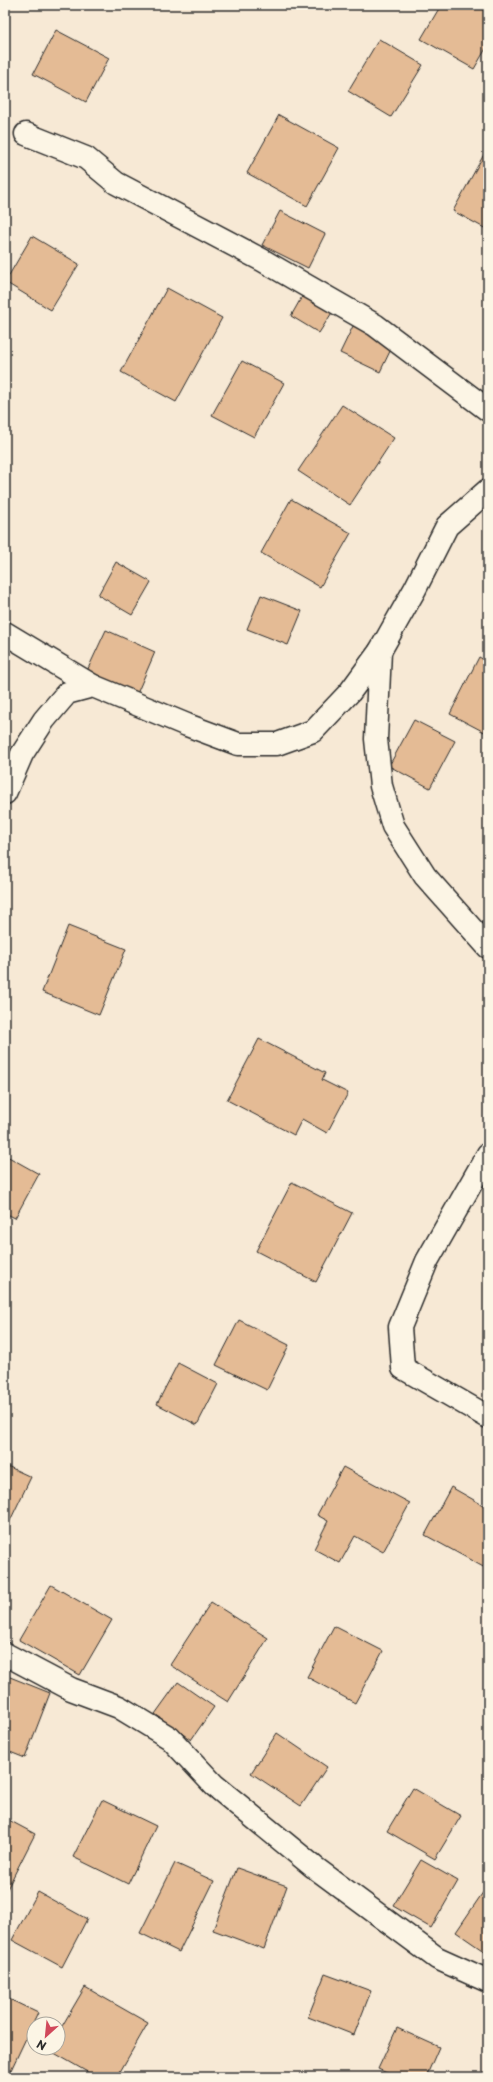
<svg xmlns="http://www.w3.org/2000/svg" width="493" height="2082" viewBox="0 0 493 2082" font-family="'Playpen Sans',sans-serif">
<style>
.building{fill:#e4bb95;stroke:#2b2b2b}
.lines{fill:none;stroke-linecap:round;stroke-linejoin:round}
.street-casing{stroke:#2b2b2b;stroke-width:25}
.secondary-casing{stroke:#2b2b2b;stroke-width:25}
.street{stroke:#fcf5e5;stroke-width:22}
.secondary{stroke:#fcf5e5;stroke-width:22}
</style>
<rect width="100%" height="100%" fill="#f7e9d5"/>
<filter id="ink" filterUnits="userSpaceOnUse"><feTurbulence type="fractalNoise" baseFrequency=".025" numOctaves="2"/><feDisplacementMap in="SourceGraphic" scale="8" xChannelSelector="R" yChannelSelector="G"/><feConvolveMatrix kernelMatrix="1 2 1 2 8 2 1 2 1" color-interpolation-filters="sRGB"/></filter>
<g filter="url(#ink)">
<!-- building -->
<path class="building" d="M441,5L488,6V45L474,69L421,39Z
M56,30L109,58L86,102L33,74Z
M379,39L423,65L391,117L348,91Z
M279,115L339,148L307,206L247,173Z
M488,147V230L453,211Z
M280,211L325,234L308,268L262,245Z
M32,236L79,264L51,310L5,282Z
M167,288L222,318L176,402L121,372Z
M304,293L333,311L319,333L291,316Z
M353,326L393,345L380,372L340,353Z
M242,361L284,383L254,437L212,415Z
M342,405L394,438L350,505L298,471Z
M291,499L351,533L320,587L261,553Z
M116,562L151,582L132,615L98,595Z
M261,595L302,611L288,645L247,629Z
M106,630L155,652L136,696L86,673Z
M479,657L488,662V734L450,714Z
M414,720L455,741L430,788L389,766Z
M68,926L126,949L99,1015L42,992Z
M259,1039L325,1073L322,1080L348,1093L327,1133L302,1119L294,1135L227,1100Z
M5,1155L39,1174L15,1218L5,1213Z
M292,1182L352,1213L316,1282L256,1251Z
M239,1320L289,1345L267,1390L216,1365Z
M178,1363L218,1384L197,1425L157,1404Z
M5,1465L31,1477L7,1527L5,1526Z
M343,1467L410,1503L383,1552L355,1536L340,1563L314,1549L328,1521L317,1515Z
M451,1487L488,1508L487,1569L425,1535Z
M51,1585L112,1620L80,1675L19,1640Z
M211,1602L268,1638L228,1702L170,1665Z
M334,1626L383,1651L355,1703L307,1677Z
M5,1675L50,1693L25,1758L5,1750Z
M178,1682L214,1707L191,1740L155,1714Z
M277,1733L327,1767L301,1806L251,1773Z
M413,1788L461,1816L435,1859L387,1831Z
M102,1800L156,1826L128,1884L73,1857Z
M5,1818L35,1834L5,1893Z
M421,1860L458,1881L431,1928L393,1906Z
M175,1863L214,1881L179,1952L140,1933Z
M237,1868L287,1886L264,1949L213,1930Z
M488,1885V1954L456,1932Z
M38,1892L87,1919L62,1967L12,1940Z
M325,1974L371,1991L354,2035L308,2017Z
M85,1987L148,2023L117,2077H96L49,2050L50,2048H58V2033Z
M5,1997L38,2013L11,2070L5,2067Z
M397,2028L439,2047L426,2077H396L378,2069Z"/>
<g class="lines">
<defs>
<path id="street" d="M26,134L86,158L116,183L262,260L375,325L488,410
M5,633L93,686
M380,651L376,739L381,786L393,826L425,876L488,947
M488,1154L427,1261L400,1327L403,1368L488,1417
M5,1654L71,1689L119,1707L170,1738L214,1785L314,1867L437,1958L488,1981"/>
<path id="secondary" d="M5,793L22,754L44,720L67,693L93,686L187,725L238,744H277L313,731L350,692L380,651L415,589L447,526L488,490"/>
</defs>
<!-- street casing -->
<use href="#street" class="street-casing"/>
<!-- secondary casing -->
<use href="#secondary" class="secondary-casing"/>
<!-- street -->
<use href="#street" class="street"/>
<!-- secondary -->
<use href="#secondary" class="secondary"/>
</g>
</g>
<!-- margin -->
<rect width="493" height="2082" fill="none" stroke="#fcf5e5" stroke-width="20"/>
<rect x="10" y="10" width="473" height="2062" fill="none" stroke="#2b2b2b" stroke-width="1.5" filter="url(#ink)"/>
<!-- north arrow -->
<g transform="translate(46 2036) rotate(207)"><circle r="19" fill="#fcf5e5" stroke="#a8a49b"/>
<path d="M0-3L7 15L0 10L-7 15Z" fill="#d1495b"/>
<text y="-6" font-size="11" font-weight="bold" text-anchor="middle" fill="#2b2b2b">N</text>
</g>
</svg>
